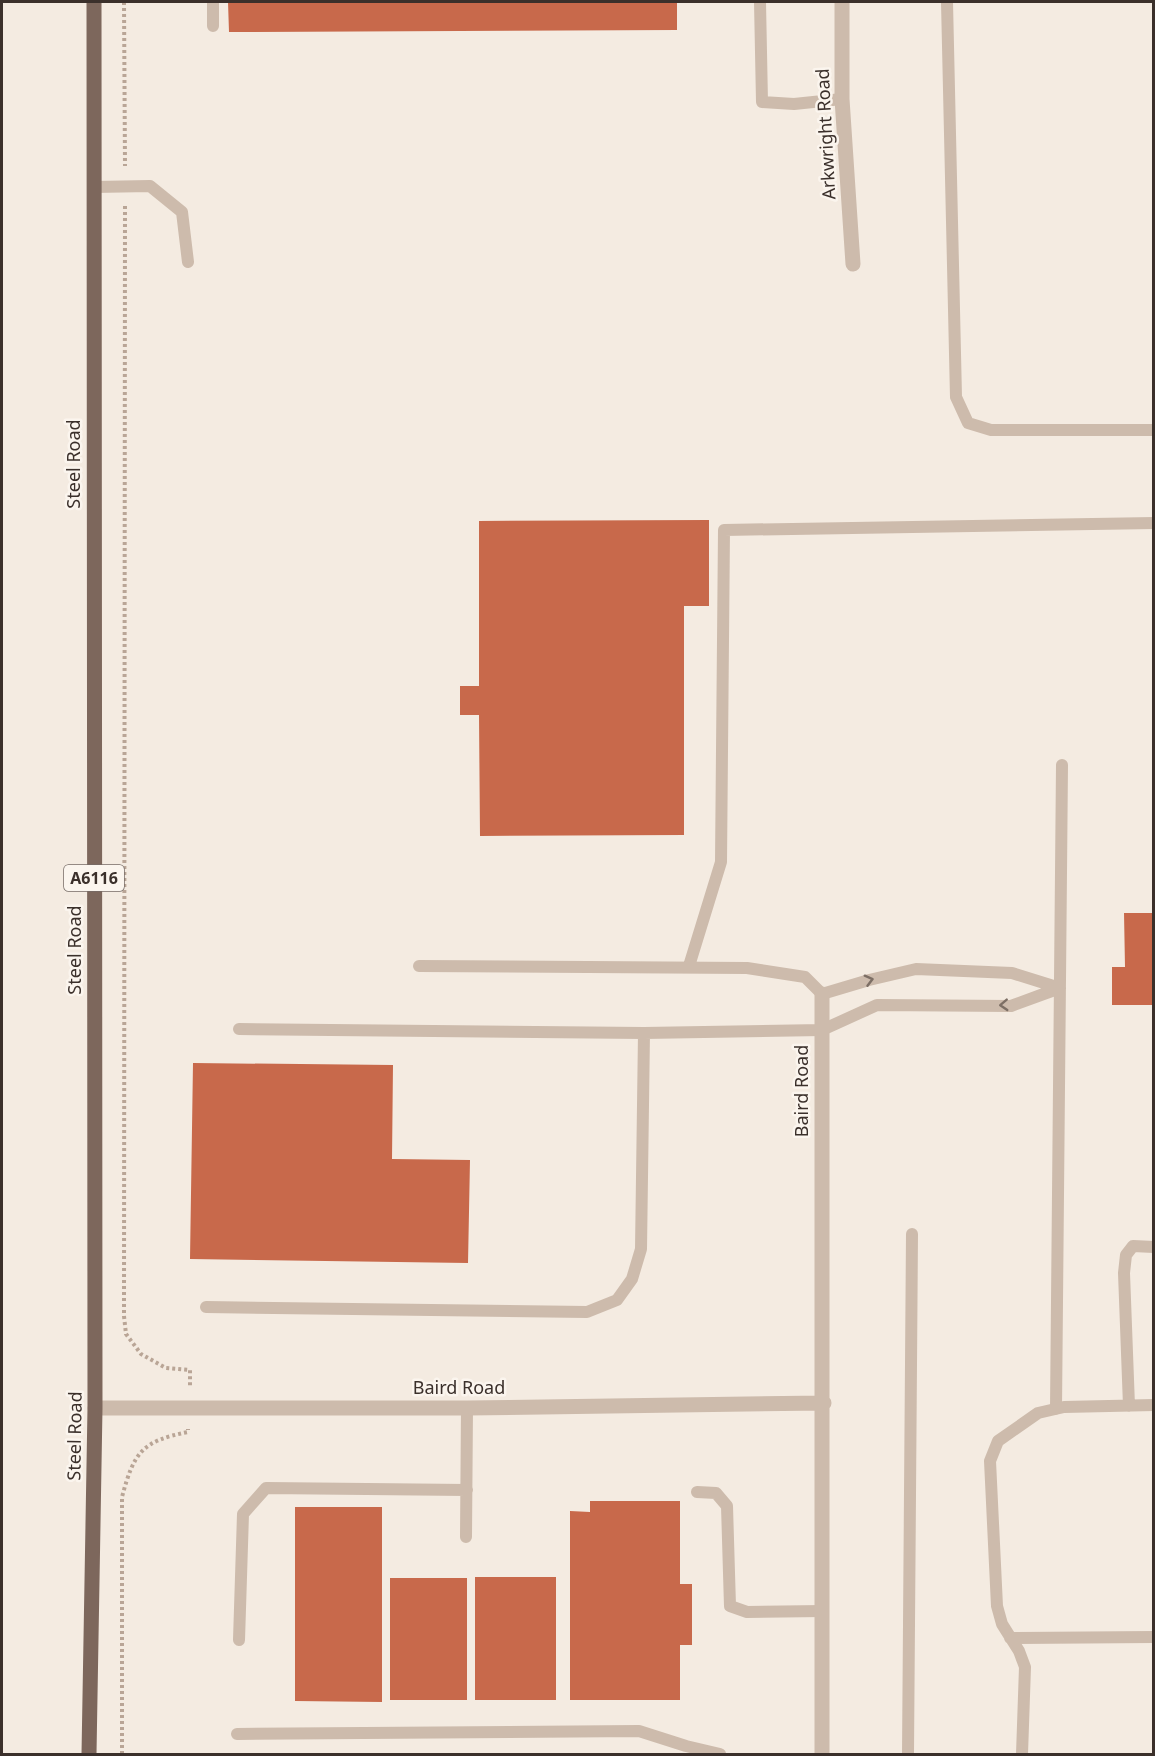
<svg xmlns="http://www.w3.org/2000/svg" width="1155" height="1756" viewBox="0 0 1155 1756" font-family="'Noto Sans',sans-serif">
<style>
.building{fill:#c8694b}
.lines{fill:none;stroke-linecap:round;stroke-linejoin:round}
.path{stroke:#b9a596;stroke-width:4;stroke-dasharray:3 3;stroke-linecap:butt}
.lane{stroke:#cdbbac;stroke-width:12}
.street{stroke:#cdbbac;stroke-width:15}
.primary{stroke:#7d675c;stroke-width:15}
.oneway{stroke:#7d6f65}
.labels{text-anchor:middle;stroke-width:5;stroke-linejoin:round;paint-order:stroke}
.shield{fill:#fbf5ee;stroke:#756b66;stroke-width:1.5}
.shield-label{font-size:16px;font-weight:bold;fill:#3b302b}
.street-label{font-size:18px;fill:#3b302b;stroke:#fbf5ee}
</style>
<rect width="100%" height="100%" fill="#f4ebe1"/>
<!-- building -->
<path class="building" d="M228,2H677V30L229,32Z
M709,520V606H684V835L480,836L479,715H460V686H479V521Z
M1124,913H1154V1005H1112V967H1125Z
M193,1063L393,1065L392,1159L470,1160L468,1263L190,1259Z
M590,1501H680V1584H692V1645H680V1700H570V1511L590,1512Z
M295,1507H382V1702L295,1701Z
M475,1577H556V1700H475Z
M390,1578H467V1700H390Z"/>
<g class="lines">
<!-- path -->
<path class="path" d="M124,2L125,166
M125,206L124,1316L126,1334L141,1354L166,1368L190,1370V1386
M122,1754V1497C134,1452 142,1441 188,1432V1429"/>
<!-- lane -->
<path class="lane" d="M760,2L762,102L794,104L842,99
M947,2L956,397L968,423L991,430H1154
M213,26V2
M94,187L150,186L182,212L188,262
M419,966L747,968L805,977L822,994L869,980L916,969L1012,973L1060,988
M689,966L721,862L724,530L1154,523
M239,1029L644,1033L822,1030L877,1005L1011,1006L1060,988
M206,1307L587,1312L617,1300L632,1279L641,1249L644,1033
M1129,1406L1124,1273L1126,1255L1133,1246L1154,1247
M1056,1409L1062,765
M697,1492L716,1493L727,1506L730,1606L747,1612L823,1611
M466,1537L467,1408
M1010,1638L1154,1637
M239,1640L243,1514L266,1488L467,1490
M237,1734L639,1731L686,1746L720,1754
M908,1754L912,1234
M1022,1754L1025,1667L1019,1651L1002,1624L997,1606L990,1461L998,1441L1038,1413L1064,1407L1154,1405"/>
<!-- street -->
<path class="street" d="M842,2V99L853,264
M822,994V1754
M95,1408H467L824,1403"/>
<!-- primary -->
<path class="primary" d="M89,1754L95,1408L94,2"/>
</g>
<!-- one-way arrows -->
<defs><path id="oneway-chevron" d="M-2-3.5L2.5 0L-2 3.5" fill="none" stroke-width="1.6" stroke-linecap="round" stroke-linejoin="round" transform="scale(1.5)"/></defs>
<g class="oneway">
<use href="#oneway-chevron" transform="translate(869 980) rotate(-15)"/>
<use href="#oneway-chevron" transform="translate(1004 1005) rotate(177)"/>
</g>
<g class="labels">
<!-- shield labels -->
<rect class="shield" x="64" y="865" width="60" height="26" rx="4.5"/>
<g class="shield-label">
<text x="94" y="884">A6116</text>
</g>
<!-- street labels -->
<g class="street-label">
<text transform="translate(826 134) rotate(-93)" y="6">Arkwright Road</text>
<text transform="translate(74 464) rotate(-90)" y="6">Steel Road</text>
<text transform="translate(75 950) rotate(-90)" y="6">Steel Road</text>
<text transform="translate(802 1091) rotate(-90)" y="6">Baird Road</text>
<text x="459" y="1394">Baird Road</text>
<text transform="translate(75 1436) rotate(-89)" y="6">Steel Road</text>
</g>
</g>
<!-- border -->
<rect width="1155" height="1756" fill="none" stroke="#3b302b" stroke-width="6"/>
</svg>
